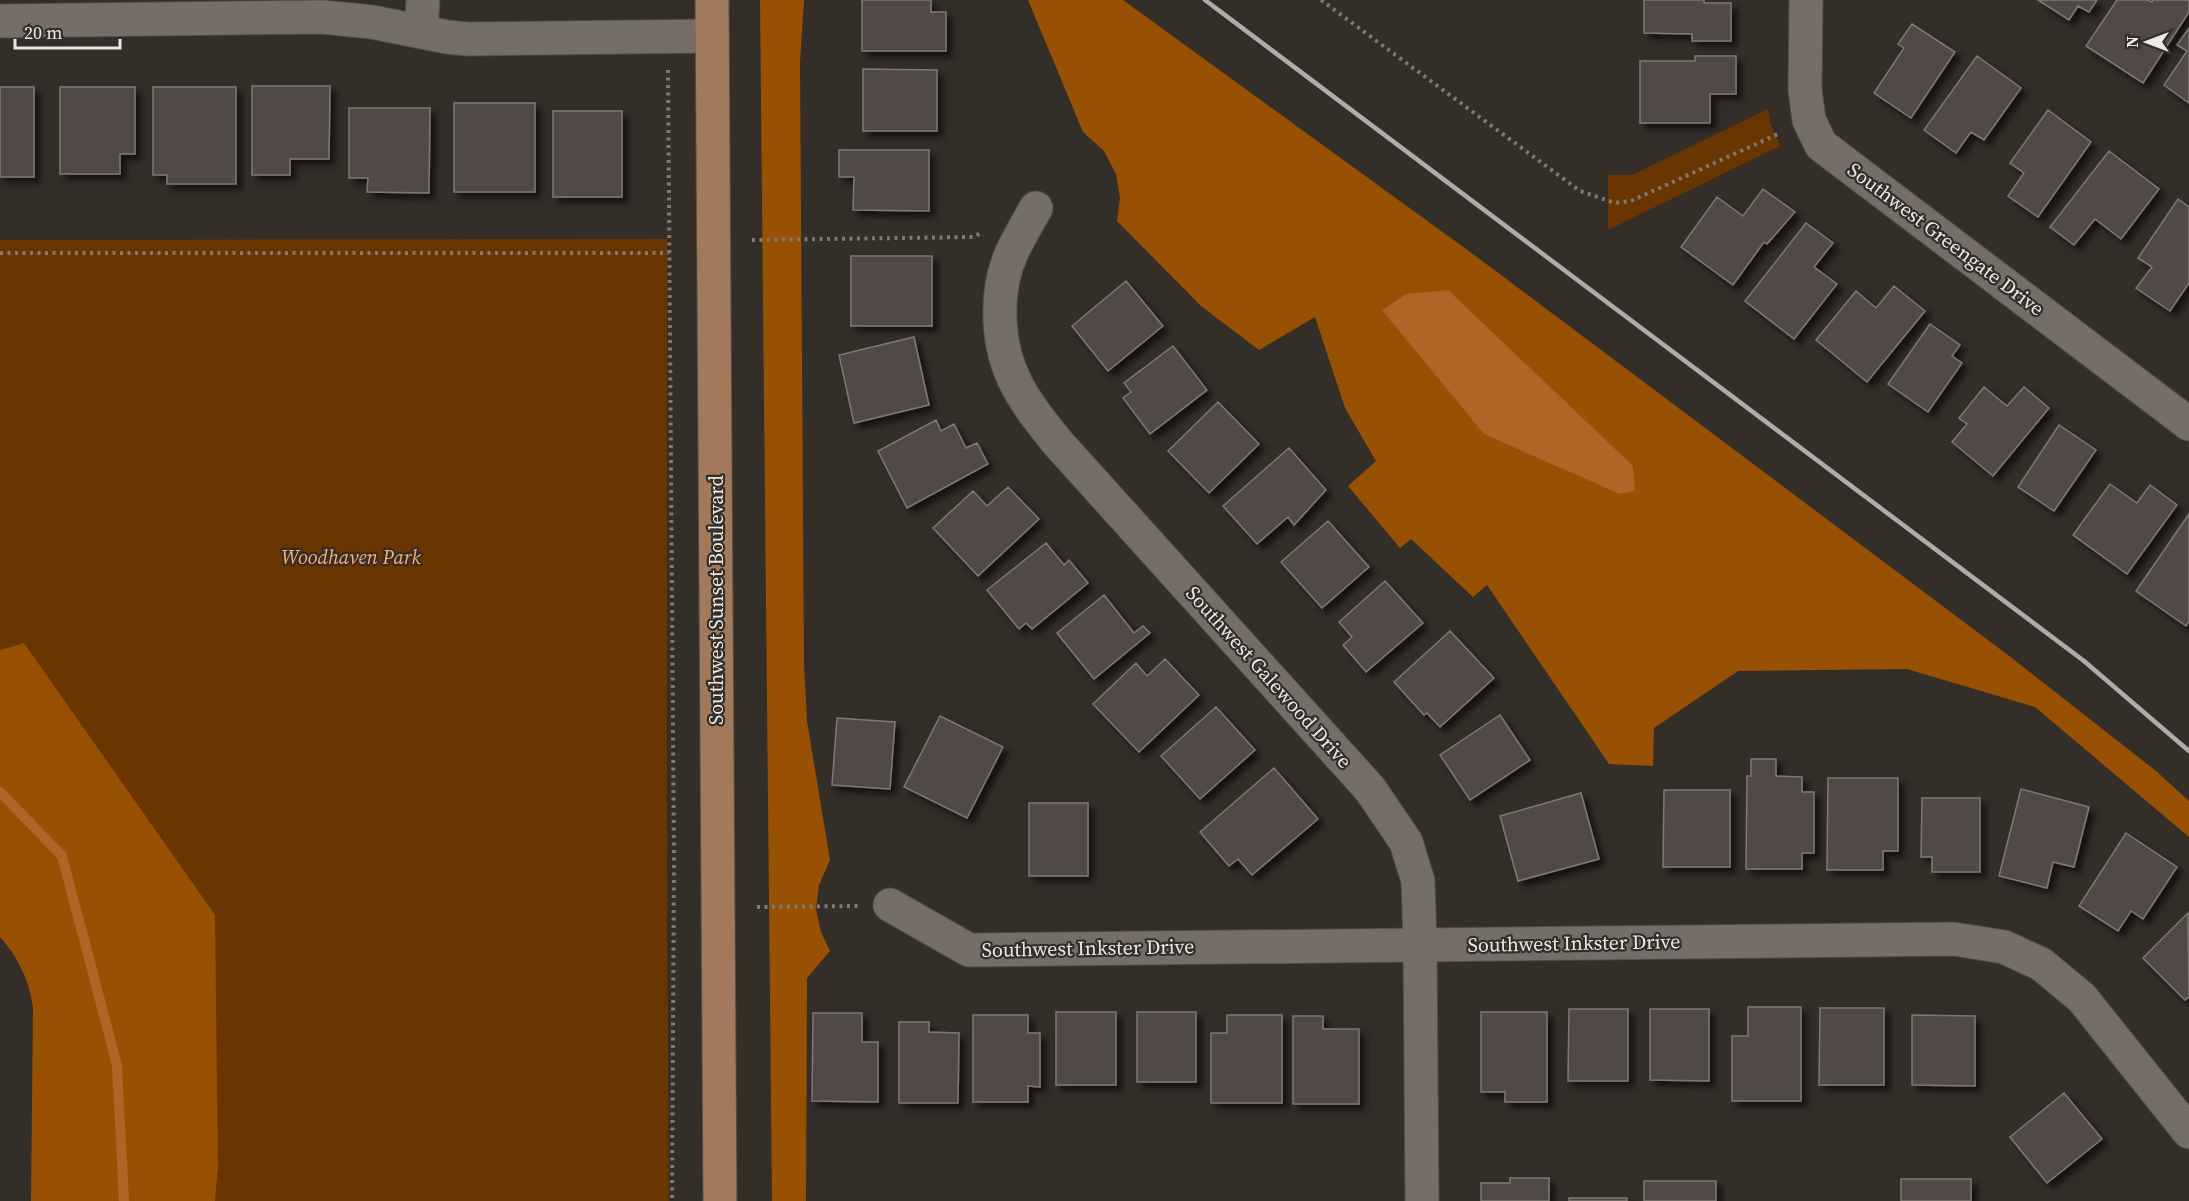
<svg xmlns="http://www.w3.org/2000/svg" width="2189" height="1201" viewBox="0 0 2189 1201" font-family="'Source Serif 4',serif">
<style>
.green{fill:#693500}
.forest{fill:#985002}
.water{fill:#af6525}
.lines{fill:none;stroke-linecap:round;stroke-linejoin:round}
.stream{stroke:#af6525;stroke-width:10}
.building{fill:#514a45;stroke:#7f7872;stroke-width:1.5;filter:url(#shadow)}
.minor-casing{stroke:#524d49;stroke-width:35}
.major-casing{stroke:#524d49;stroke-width:35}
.path{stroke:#7f7975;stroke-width:4;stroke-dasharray:3 4.5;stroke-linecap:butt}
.minor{stroke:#756d68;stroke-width:33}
.major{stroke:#a27a5b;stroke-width:33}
.rail{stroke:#b1aba8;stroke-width:4.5}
.labels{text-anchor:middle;stroke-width:4.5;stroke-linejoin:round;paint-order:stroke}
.street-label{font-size:20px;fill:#ede8e5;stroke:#342e29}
.park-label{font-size:20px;font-style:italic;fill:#fdad70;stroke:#342e29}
</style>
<defs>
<filter id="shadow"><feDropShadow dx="5.5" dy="5.5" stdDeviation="3" flood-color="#0009"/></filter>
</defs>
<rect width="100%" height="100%" fill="#342e29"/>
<!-- green -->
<path class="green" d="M1768,109L1770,123L1780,146L1608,230V175H1632Z
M667,239V883L669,1201H215L218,1168L24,643L0,650V240Z"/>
<!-- forest -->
<path class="forest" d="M760,0H804L800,62L804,662L807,721L830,860L819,885L816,909L821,932L830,951L807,978L806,1201H772Z
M1028,0H1123L1477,257L2008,655L2156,771L2189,801V837L2035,707L1907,669L1738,671L1654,728L1653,766L1609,764L1487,585L1473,597L1411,539L1400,548L1348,486L1376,461L1345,408L1315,317L1259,350L1201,306L1117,221L1120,198L1116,174L1104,151L1083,132Z
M24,643L215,915L218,1168L215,1201H31L33,1007C29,980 18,957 0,937V650Z"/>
<!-- water -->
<path class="water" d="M1448,290L1633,466L1635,491L1620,494L1484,434L1382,310L1406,294Z"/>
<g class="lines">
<!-- stream -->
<path class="stream" d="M0,792L62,856L117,1065L124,1201"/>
</g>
<!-- building -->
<path class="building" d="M862,0H931V12H946V51H862Z
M1644,0H1704V3H1731V41H1692V34L1644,33Z
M2038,0H2097L2089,12L2078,6L2069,20Z
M2117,0H2148L2152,2L2153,0H2189V12L2143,83L2086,46Z
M1912,24L1955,52L1911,118L1874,93L1904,48L1898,44Z
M2189,28V103L2164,85L2187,51L2177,45Z
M1695,56H1736V94H1710V123H1640V61H1695Z
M1977,56L2021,88L1984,140L1971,132L1956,153L1924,130Z
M863,69L937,70V131H863Z
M252,86H330L329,159H290V175H252Z
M0,87H34V177H0Z
M60,87H135V154H120V174H60Z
M153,87H236V184H167V175H153Z
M454,103H535V192H454Z
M349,108H430L429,193L367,192L368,178H349Z
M2048,110L2091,142L2038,217L2008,196L2024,173L2010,163Z
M553,111H622V197H553Z
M839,150H929V211L853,210L854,177H839Z
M2109,151L2159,189L2121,239L2095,219L2074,245L2050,227Z
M1763,189L1795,212L1767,244L1764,242L1733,285L1681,247L1717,197L1743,216Z
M2178,199L2189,207V283L2170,311L2136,288L2152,267L2138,258Z
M1806,223L1833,243L1814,267L1837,284L1794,339L1745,301Z
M851,256H932V326H851Z
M1126,281L1163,326L1108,371L1072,326Z
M1894,286L1925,311L1867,382L1816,340L1856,291L1876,308Z
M1930,324L1960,345L1952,356L1962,363L1928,412L1888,384Z
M914,337L929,405L854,423L839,355Z
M1173,346L1207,390L1150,434L1123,398L1131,392L1124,383Z
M1984,387L2007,406L2024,387L2049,408L1993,476L1952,442L1967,424L1959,418Z
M1218,402L1259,444L1209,493L1168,451Z
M936,420L941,431L954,424L966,448L977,443L988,464L907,508L878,451Z
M2059,425L2096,450L2054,511L2018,487Z
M1289,448L1326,490L1294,525L1288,517L1257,544L1223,506Z
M2110,484L2137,503L2150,485L2177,505L2127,574L2073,535Z
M1008,487L1039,519L978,576L933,528L973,491L987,506Z
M2189,514V621L2186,626L2136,591Z
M1328,521L1369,567L1322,608L1281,562Z
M1046,543L1064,565L1069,560L1088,583L1032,629L1026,623L1019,629L987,590Z
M1385,581L1423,623L1366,672L1343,645L1352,637L1339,622Z
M1104,595L1134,633L1143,626L1150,633L1094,679L1057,633Z
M1450,631L1494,678L1440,727L1427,713L1424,715L1394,682Z
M1165,659L1199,695L1139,752L1093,704L1136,663L1147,676Z
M1216,707L1255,750L1200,799L1161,756Z
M1500,715L1530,760L1470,800L1440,755Z
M940,716L1003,747L967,818L904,787Z
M837,718L895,722L890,789L832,785Z
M1751,759H1776V776L1802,777V792H1814V853H1802V869H1746L1747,776H1751Z
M1274,768L1318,819L1252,875L1238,859L1229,866L1200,832Z
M1828,778H1898V851H1883V870H1827Z
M2021,789L2089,807L2074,867L2053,862L2047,888L1999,876Z
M1664,790H1730V867H1663Z
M1581,793L1599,859L1518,881L1500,816Z
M1922,798H1980V872H1932V857H1921Z
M1029,803H1088V876H1029Z
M2126,833L2177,867L2143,919L2131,911L2118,931L2079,906Z
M2188,913L2189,997L2185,1000L2143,958Z
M1748,1007H1801V1101H1732V1036H1748Z
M1820,1008H1884V1085H1819Z
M1569,1009H1628V1081H1568Z
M1650,1009H1709V1081L1650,1080Z
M1056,1012H1116V1085H1056Z
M1137,1012H1196V1082H1137Z
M1481,1012H1547V1102H1505V1092H1481Z
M813,1013H862V1042H878V1102L812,1101Z
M973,1015H1028V1033H1040V1087L1028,1086V1102H973Z
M1227,1015H1282V1103H1211V1033H1227Z
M1912,1015L1975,1016V1086L1912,1085Z
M1293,1016H1323V1029H1359V1104H1293Z
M899,1022H929V1032L959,1033L958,1103H899Z
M2064,1093L2102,1139L2047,1183L2010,1137Z
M1510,1178H1549V1201H1481V1183H1510Z
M1901,1179H1971V1201H1901Z
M1644,1181H1716V1201H1644Z
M1569,1198H1627V1201H1569Z"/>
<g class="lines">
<defs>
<path id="minor" d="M1806,0L1805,90L1809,120L1821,145L2189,424
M0,21L322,17L372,22L447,37L467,39L712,36
M421,31L423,0
M1036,208C1028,222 1019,237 1012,252C1002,274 999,296 1000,320C1002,373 1025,402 1057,442L1370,789L1406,842L1418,881L1420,944L1422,1201
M890,905L969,950L1954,939L2004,947L2041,964L2082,998L2189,1132"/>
<path id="major" d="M712,0L720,1201"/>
</defs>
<!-- minor casing -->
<use href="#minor" class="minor-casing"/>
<!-- major casing -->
<use href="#major" class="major-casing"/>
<!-- path -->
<path class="path" d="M1321,0L1580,191L1615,203L1631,201L1778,134
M668,70L674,862L672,1201
M752,240L973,237L981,233
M0,253H669
M757,907L858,906"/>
<!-- minor -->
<use href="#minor" class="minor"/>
<!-- major -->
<use href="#major" class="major"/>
<!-- rail -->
<path class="rail" d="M1205,0L2084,661L2189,751"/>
</g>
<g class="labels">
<!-- street labels -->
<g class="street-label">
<text transform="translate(1946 239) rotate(37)" y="7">Southwest Greengate Drive</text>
<text transform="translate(716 600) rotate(-90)" y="7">Southwest Sunset Boulevard</text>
<text transform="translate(1269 677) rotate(48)" y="7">Southwest Galewood Drive</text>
<text transform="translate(1574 943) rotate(-1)" y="7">Southwest Inkster Drive</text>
<text transform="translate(1088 948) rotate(-1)" y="7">Southwest Inkster Drive</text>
</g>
<!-- park labels -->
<g class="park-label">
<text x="351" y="564">Woodhaven Park</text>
</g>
</g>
<!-- north arrow -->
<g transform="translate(2147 42) rotate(270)" stroke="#342e29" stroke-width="4.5" paint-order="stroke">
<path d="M0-4.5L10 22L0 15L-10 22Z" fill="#ede8e5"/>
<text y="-9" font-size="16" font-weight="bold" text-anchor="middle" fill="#ede8e5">N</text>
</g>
<!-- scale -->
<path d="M15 39v9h105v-9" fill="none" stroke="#ede8e5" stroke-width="3"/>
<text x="24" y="39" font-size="18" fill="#ede8e5" stroke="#342e29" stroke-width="4.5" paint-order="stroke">20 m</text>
</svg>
